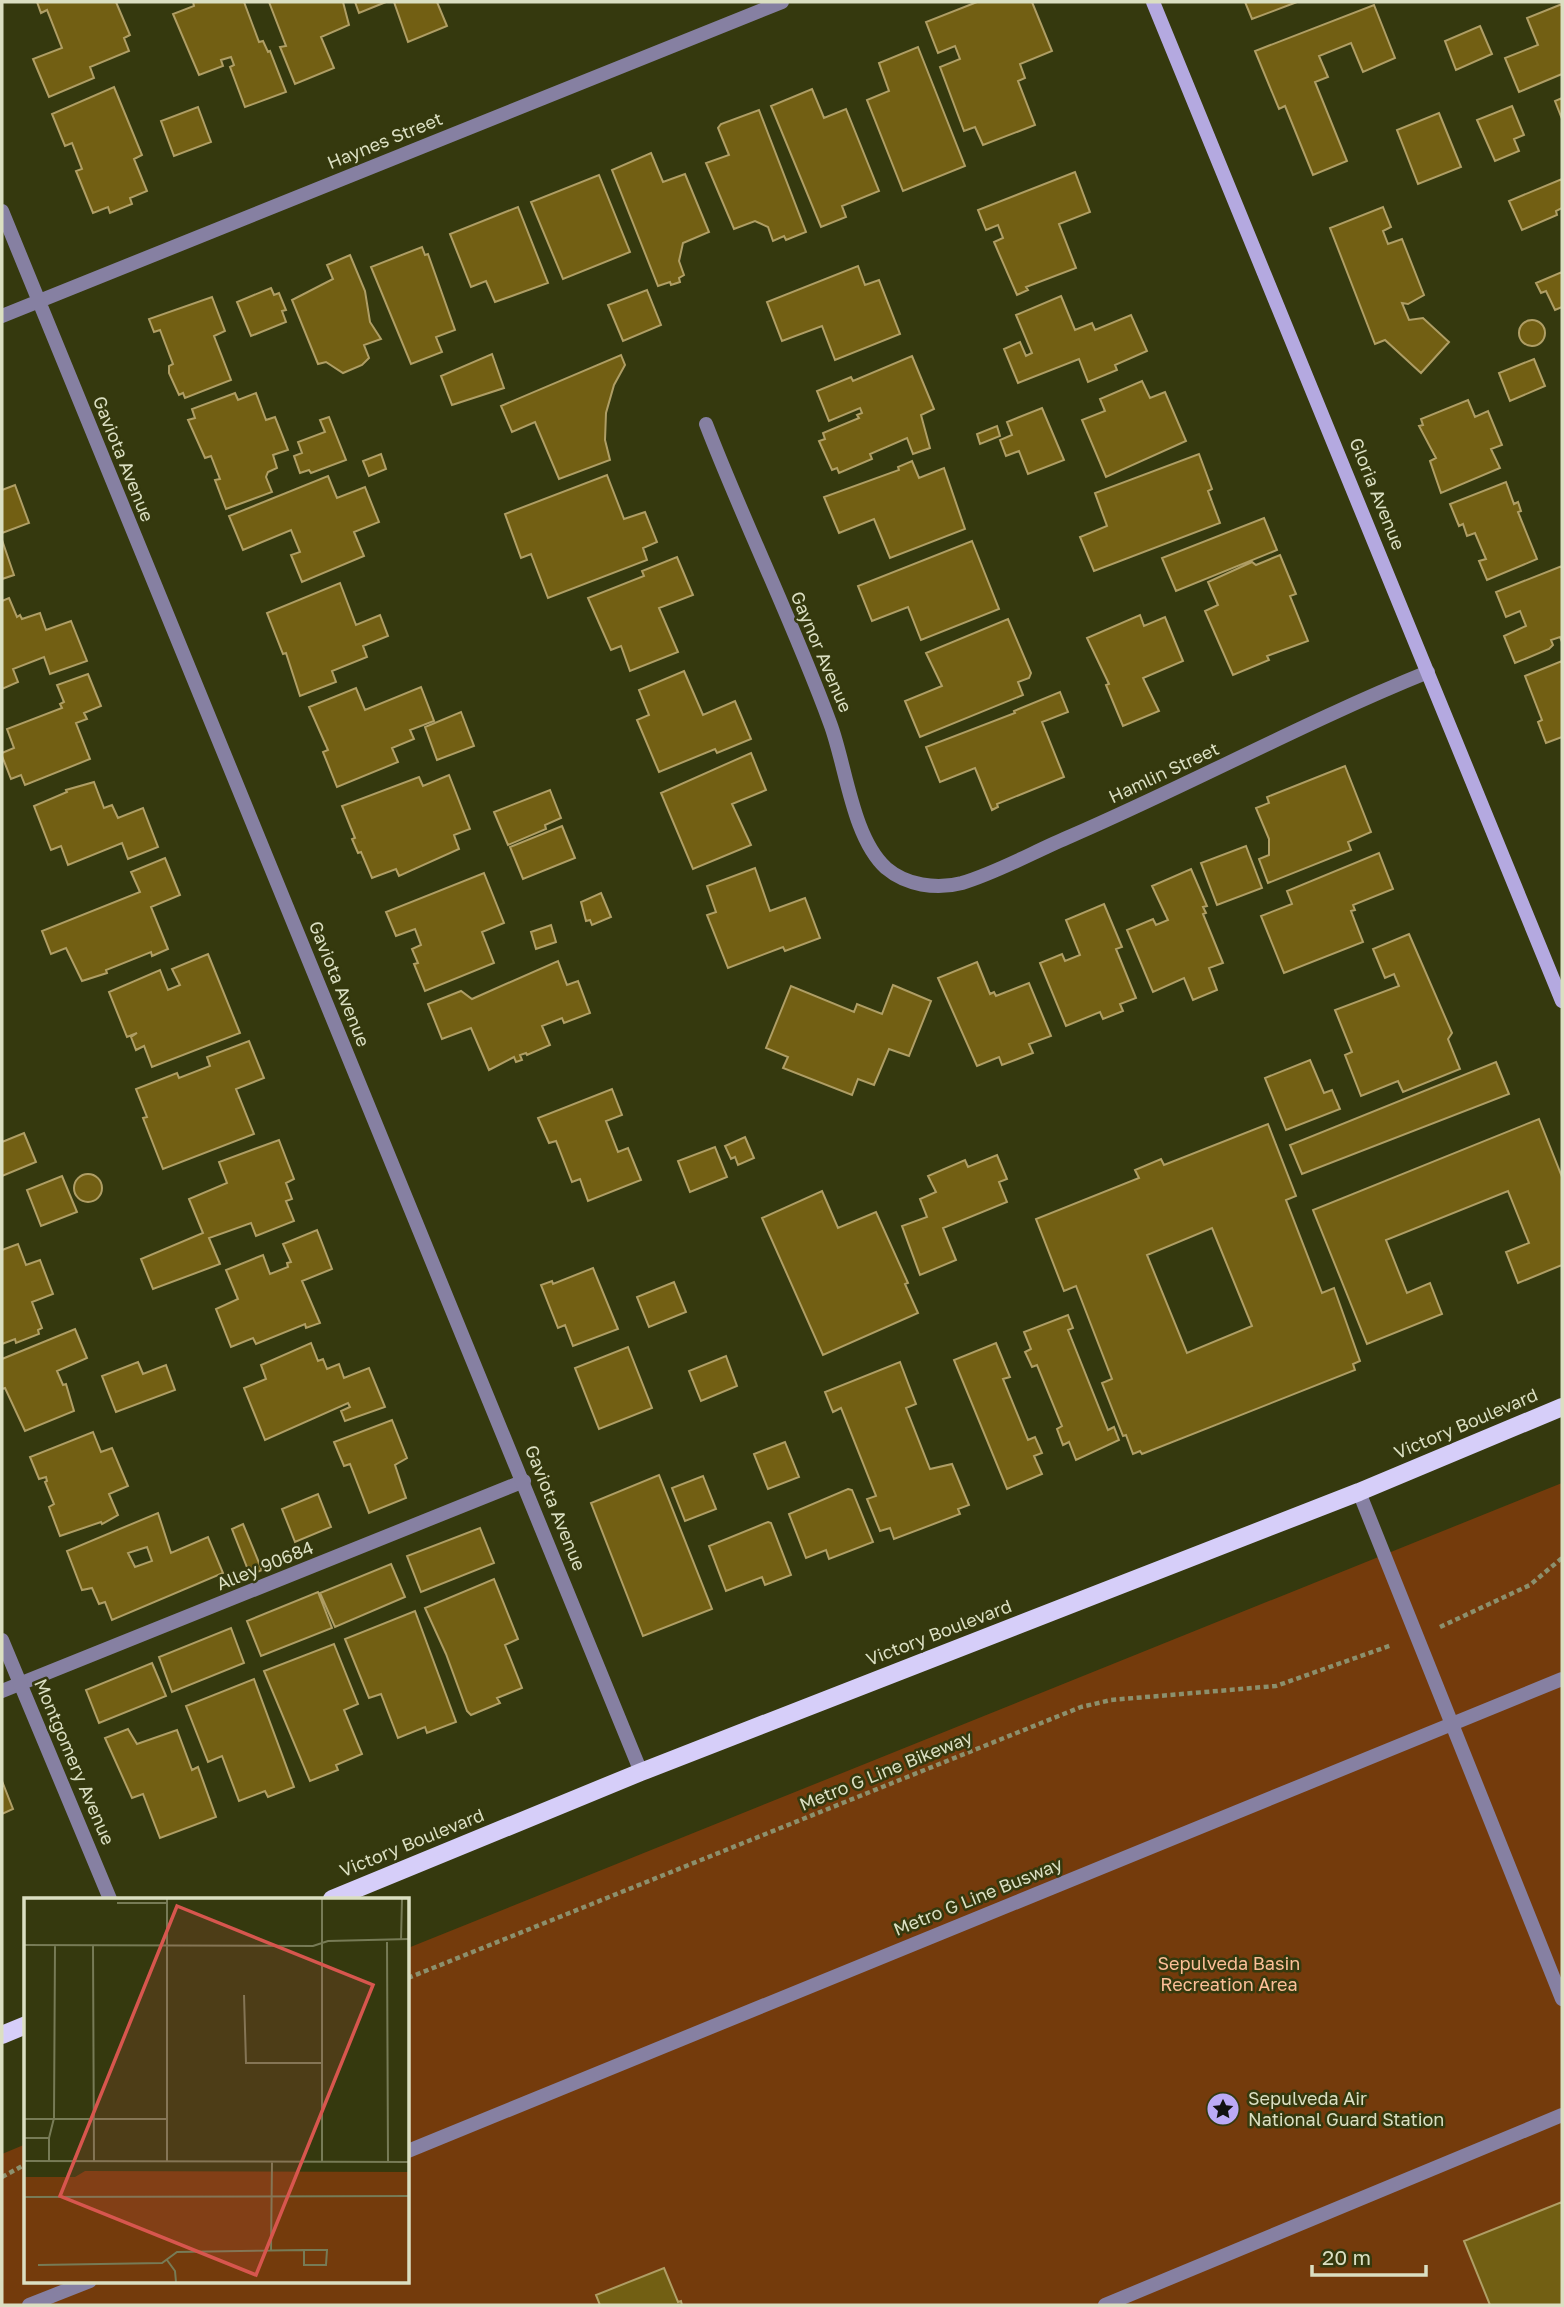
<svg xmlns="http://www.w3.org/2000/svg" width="1564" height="2307" viewBox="0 0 1564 2307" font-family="'Golos Text',sans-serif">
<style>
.green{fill:#743b0c}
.building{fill:#725f13;stroke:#af9e65;stroke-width:2;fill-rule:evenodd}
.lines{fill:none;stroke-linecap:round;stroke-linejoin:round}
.path{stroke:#8c906d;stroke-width:4.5;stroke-dasharray:5 3.5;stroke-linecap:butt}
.lane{stroke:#8680a2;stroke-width:14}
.street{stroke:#8680a2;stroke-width:14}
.secondary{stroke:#b4a9e0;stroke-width:14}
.primary{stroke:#d6cef9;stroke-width:18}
.labels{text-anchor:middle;stroke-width:5;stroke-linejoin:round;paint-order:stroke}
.street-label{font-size:18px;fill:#dbdfc2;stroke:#35390e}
.park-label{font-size:18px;fill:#fcbf98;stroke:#35390e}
.poi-label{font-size:18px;fill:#dbdfc2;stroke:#35390e;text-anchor:start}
.inset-road{fill:none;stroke:#777b56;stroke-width:2}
.view{fill:#d7564e;fill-opacity:0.15;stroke:#d7564e;stroke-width:3.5}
.inset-edge{fill:none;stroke:#dbdfc2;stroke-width:3.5}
</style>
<rect width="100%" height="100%" fill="#35390e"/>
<!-- green -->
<path class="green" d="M1562,1483V2305H2V2154L26,2144V2281H408V1948Z"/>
<!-- building -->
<path class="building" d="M37,2H116L130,35L124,38L129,51L90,67L94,78L49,97L33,59L62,48L47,10L41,13Z
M193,2H244L259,42L263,41L268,52L270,51L286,92L245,107L230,67L234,65L231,57L221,60L223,66L199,75L173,14L194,6Z
M269,2H343L349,25L321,37L334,68L295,84L280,47L286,46Z
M355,2H386L359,13Z
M394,2H437L447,26L408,42Z
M977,2H1032L1052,51L1020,64L1025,78L1018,81L1035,125L983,145L975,127L964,131L940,67L960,59L955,46L938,53L926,22Z
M1245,2H1297L1252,19Z
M1562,4V74L1519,92L1505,58L1538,45L1527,18Z
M1374,5L1395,58L1363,72L1351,43L1319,56L1328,77L1315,82L1347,161L1313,175L1285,106L1279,109L1255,51Z
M1480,26L1492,54L1456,70L1445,41Z
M918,47L965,166L903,191L867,100L889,91L879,63Z
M114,87L142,155L134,159L147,191L130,198L132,204L110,213L108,207L93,213L76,171L82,169L72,143L65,146L52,114Z
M812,89L824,118L846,109L879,191L842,206L846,217L821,227L771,106Z
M1562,98V119L1555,101Z
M1512,106L1524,135L1514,139L1519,151L1495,161L1477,120Z
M198,107L211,142L174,156L161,121Z
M759,110L806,232L786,240L784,236L773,241L768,227L755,221L734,229L706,163L729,155L718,128L721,124Z
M1439,113L1461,167L1418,184L1397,130Z
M651,153L663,182L685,174L709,232L683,243L679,261L684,275L679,278L680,282L671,285L670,282L658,286L612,170Z
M1075,172L1090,212L1059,224L1076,268L1026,287L1028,290L1017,295L994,242L1003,238L998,225L986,230L978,210Z
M599,175L630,252L563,279L531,202Z
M1562,179V208L1556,211L1557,215L1522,230L1509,201Z
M518,207L548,283L495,302L486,281L471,287L450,234Z
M1383,207L1391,227L1383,231L1388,244L1402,239L1424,295L1408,304L1402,303L1409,320L1423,318L1449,342L1421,373L1385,340L1375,344L1330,228Z
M422,247L425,255L428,254L455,330L436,337L442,352L411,364L371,267Z
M350,255L365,291L370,322L381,339L364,345L369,358L362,365L343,373L326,362L318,364L292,300L333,279L327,265Z
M858,266L865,285L879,280L900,334L835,360L822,326L782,341L767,302Z
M1562,272V307L1555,310L1546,291L1541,293L1536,283Z
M271,288L274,295L279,293L286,310L282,311L286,322L251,336L237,302Z
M647,290L661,325L623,341L608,305Z
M1061,296L1075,330L1092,323L1095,330L1131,315L1147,351L1115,365L1117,370L1088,382L1079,359L1018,383L1004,349L1020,342L1026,356L1032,353L1016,315Z
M212,297L225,331L214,336L231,380L185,398L183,393L179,395L169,373V366L173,364L160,330L154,332L149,319Z
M1519 333a13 13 0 1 1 26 0a13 13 0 1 1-26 0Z
M492,354L504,388L452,405L441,376Z
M621,355L625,365L614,385L606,413L605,440L610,460L559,479L535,422L512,432L501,406Z
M912,356L934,409L921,415L930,448L913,454L907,438L870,454L872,459L839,473L837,468L832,470L819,441L825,439L823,433L859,418L857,415L862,413L860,408L829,421L817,391L851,377L853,381Z
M1534,359L1545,386L1510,401L1499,373Z
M1142,381L1150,398L1165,392L1186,441L1106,477L1082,420L1105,411L1100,399Z
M235,393L238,400L256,393L266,420L275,417L288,450L273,455L277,468L268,472L266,477L272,492L226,509L215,480L220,479L211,456L205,458L188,420L195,418L192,409Z
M1468,400L1475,417L1488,411L1502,445L1491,449L1500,468L1441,493L1430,461L1436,458L1419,426L1423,425L1421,419Z
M1042,408L1064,460L1028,474L1019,451L1006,456L1000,440L1012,435L1007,422Z
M329,417L346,460L311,473L309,470L300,473L294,456L302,453L298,442L325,432L320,420Z
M997,426L1000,436L980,444L977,434Z
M381,454L386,469L369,476L363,461Z
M1199,454L1212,489L1208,491L1220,523L1094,571L1080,537L1107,526L1095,493Z
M912,461L919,478L944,468L965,529L890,558L874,519L839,533L824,497L899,470L898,467Z
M607,475L624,519L645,512L657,542L643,548L647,560L548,598L531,554L521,558L505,514Z
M328,476L337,498L365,487L379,522L354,532L364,556L302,582L291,555L300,552L291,530L243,550L229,516Z
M1506,482L1514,504L1518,502L1521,511L1518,512L1537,559L1487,580L1479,561L1486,559L1475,533L1467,536L1463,524L1459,526L1450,504Z
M15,485L29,523L2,533V490Z
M1264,518L1277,550L1176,591L1162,558Z
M2,540L14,575L2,579Z
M972,541L999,609L921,640L908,607L872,621L858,586Z
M1280,555L1296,594L1290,596L1308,641L1267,656L1269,660L1233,675L1205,611L1218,605L1208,582L1252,562L1256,565Z
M677,557L693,595L659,608L678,652L630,671L621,646L611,650L588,598L644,576L642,571Z
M1562,566V642L1560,637L1551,640L1553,645L1549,649L1515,663L1504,636L1526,626L1520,611L1506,617L1496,592Z
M340,583L356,625L380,615L388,636L363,646L367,657L332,671L336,682L300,696L286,653L283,654L267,613Z
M9,598L17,617L20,615L22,619L40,613L46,630L71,621L87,661L50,674L44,657L13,669L18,682L2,689V601Z
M1140,615L1144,626L1165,617L1183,661L1143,678L1159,711L1123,726L1106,685L1109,684L1087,638Z
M1008,619L1031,673L1029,678L1018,682L1023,695L920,737L905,701L942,686L926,653Z
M1562,661V737L1546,743L1538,722L1542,720L1525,676Z
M684,671L703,715L735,701L751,739L717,753L715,749L659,772L637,720L649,715L639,690Z
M88,674L101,706L84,713L87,719L76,723L90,759L25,785L21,775L11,779L2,756V753L14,748L7,729L62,708L60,704L64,702L57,685Z
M421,687L434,721L410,730L414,739L392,748L398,762L337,787L323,752L328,750L309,707L356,688L365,710Z
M1060,692L1068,712L1042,722L1064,777L997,804L998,807L992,810L975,768L940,782L926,747L1015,713L1014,711Z
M461,712L474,746L437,760L425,727Z
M751,753L766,790L732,804L751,845L693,869L661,793Z
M1345,766L1371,832L1348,842L1351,850L1268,883L1259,859L1269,855V839L1256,808L1269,803L1267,797Z
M449,775L470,829L454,835L459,849L399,876L396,869L372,878L361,852L358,853L352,839L355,838L342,806L419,777L423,786Z
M94,782L104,808L112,805L118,818L143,808L158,847L128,859L122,843L68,865L61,846L51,850L34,806L67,792L66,790Z
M550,790L561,818L545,825L546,829L508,845L494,812Z
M562,826L575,858L523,879L510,847Z
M1246,846L1262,888L1217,905L1201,863Z
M1379,853L1393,889L1353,905L1355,910L1351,911L1363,942L1284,973L1261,916L1292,904L1287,891Z
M165,858L180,895L151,907L168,949L152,956L151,952L106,970L107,973L82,981L66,948L51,954L42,931L140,892L131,872Z
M755,868L770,911L805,898L820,938L785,951L783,947L728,968L707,915L716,912L707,886Z
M1191,869L1207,906L1203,907L1206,913L1203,914L1223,963L1209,968L1217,990L1193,1000L1184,978L1153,992L1127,930L1153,919L1156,925L1168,920L1152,886Z
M484,873L504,923L482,932L494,963L425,991L414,964L418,963L412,949L421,945L415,929L396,936L386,912Z
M601,893L611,917L592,925L590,920L586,921L581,902Z
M1104,904L1122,947L1116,949L1136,998L1120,1004L1123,1011L1103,1019L1100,1012L1066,1026L1040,963L1062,954L1065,961L1080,955L1066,920Z
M551,925L556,942L536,949L531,932Z
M1409,934L1452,1033L1448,1039L1460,1069L1403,1092L1398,1081L1361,1096L1345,1055L1352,1052L1335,1010L1399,986L1394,974L1385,978L1373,949Z
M208,954L240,1033L152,1067L144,1046L136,1050L131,1037L137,1033L127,1037L109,992L160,970L168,990L180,985L172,969Z
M558,961L567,985L578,981L590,1013L564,1023L562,1018L542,1026L550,1045L527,1055L526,1053L520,1055L522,1060L516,1062L514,1057L489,1070L471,1028L442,1039L428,1004L461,991L472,999Z
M977,962L990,994L994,992L996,996L1029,983L1051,1036L1029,1044L1033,1053L1002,1065L999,1057L977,1066L938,978Z
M893,985L931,1001L909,1056L889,1049L874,1085L858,1079L852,1095L783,1068L788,1057L766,1048L791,986L854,1012L857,1004L882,1014Z
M249,1041L264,1078L236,1089L254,1134L163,1169L143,1118L147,1117L136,1089L177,1073L179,1078L210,1066L207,1057Z
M1310,1060L1324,1093L1332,1090L1340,1109L1286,1130L1265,1078Z
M1496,1062L1509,1094L1302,1174L1290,1145Z
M612,1089L622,1115L606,1121L618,1152L628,1148L641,1180L588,1201L580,1179L572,1182L556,1141L549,1143L538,1118Z
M1539,1119L1562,1177V1265L1518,1283L1506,1252L1529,1243L1508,1191L1386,1240L1407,1293L1430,1283L1442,1314L1367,1344L1313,1210Z
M1268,1124L1296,1196L1286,1200L1322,1293L1334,1288L1360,1361L1353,1364L1355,1370L1142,1454L1140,1451L1133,1454L1126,1435L1123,1436L1102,1383L1112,1379L1076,1286L1064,1291L1036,1219L1139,1178L1135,1170L1161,1159L1164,1165ZM1212,1228L1252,1326L1187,1353L1147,1255Z
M24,1133L36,1162L2,1176V1142Z
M745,1137L754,1158L738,1165L735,1157L731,1159L725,1146Z
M279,1140L294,1179L286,1183L292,1199L286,1201L294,1221L256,1236L251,1223L209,1238L220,1264L153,1289L141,1259L203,1233L189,1199L227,1183L219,1162Z
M715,1147L727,1177L690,1192L678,1161Z
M997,1155L1007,1179L999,1182L1007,1202L943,1228L956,1260L920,1275L902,1226L927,1217L920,1199L936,1192L928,1176L965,1160L968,1167Z
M74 1188a14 14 0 1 1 28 0a14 14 0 1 1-28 0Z
M62,1176L77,1212L41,1226L27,1190Z
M822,1191L838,1228L876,1212L908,1283L905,1284L918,1313L823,1355L762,1218Z
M317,1230L332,1269L302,1281L320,1323L306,1328L305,1324L256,1344L253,1338L231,1347L216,1309L238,1299L226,1270L263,1255L270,1274L288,1267L287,1263L291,1262L283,1244Z
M18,1244L26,1265L40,1260L53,1294L32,1302L42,1328L38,1330L39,1334L16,1343L15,1339L2,1344V1250Z
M593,1268L618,1329L573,1346L565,1325L558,1328L541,1285L552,1281L553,1284Z
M674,1282L686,1312L649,1327L637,1297Z
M1068,1315L1073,1328L1068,1330L1108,1430L1114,1427L1119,1440L1076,1460L1069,1442L1063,1445L1057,1429L1062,1426L1037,1365L1032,1367L1025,1352L1031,1349L1024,1332Z
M75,1329L87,1358L57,1371L63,1385L66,1384L74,1411L25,1431L5,1388L2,1389V1359Z
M311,1343L318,1361L323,1359L327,1369L339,1364L344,1378L369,1368L385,1407L345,1421L341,1411L350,1407L348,1403L265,1440L244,1388L266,1379L261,1365Z
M996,1343L1010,1377L1003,1379L1028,1440L1035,1437L1042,1453L1034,1456L1042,1474L1007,1489L954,1360Z
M628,1347L652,1408L599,1429L575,1368Z
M726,1356L737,1386L701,1401L689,1371Z
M138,1362L143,1374L166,1365L175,1390L116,1412L102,1376Z
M900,1362L916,1404L906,1408L930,1469L952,1464L969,1505L958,1509L960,1514L894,1539L890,1528L880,1531L867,1499L876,1496L841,1408L833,1412L825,1392Z
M392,1420L407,1458L395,1465L406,1498L369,1513L350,1464L344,1466L334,1442Z
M93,1432L101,1452L112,1448L128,1486L109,1494L118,1515L102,1524L101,1522L60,1536L49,1507L54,1504L45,1482L47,1481L46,1477L39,1479L30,1457Z
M785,1442L799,1477L768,1489L754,1454Z
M659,1475L712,1609L643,1636L591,1503Z
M703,1476L716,1509L685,1521L672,1488Z
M848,1489L852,1490L873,1542L829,1559L826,1550L806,1558L789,1514Z
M318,1494L331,1527L295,1542L282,1509Z
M158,1513L171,1553L208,1537L223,1573L112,1620L105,1602L99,1604L92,1588L82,1590L67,1551ZM147,1547L152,1561L135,1567L128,1553Z
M768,1522L771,1523L791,1575L765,1585L762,1577L726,1591L709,1546Z
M243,1524L262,1570L250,1575L232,1529Z
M480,1528L494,1563L421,1592L407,1556Z
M391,1564L405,1597L335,1627L320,1593Z
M494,1579L518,1639L505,1645L522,1688L497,1698L500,1703L471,1715L467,1711L446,1654L425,1608Z
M318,1592L332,1628L261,1656L247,1621Z
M415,1611L456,1722L427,1733L425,1727L398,1738L381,1694L369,1698L345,1639Z
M231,1628L244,1663L172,1692L159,1657Z
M334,1644L358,1704L344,1710L362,1754L336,1765L338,1770L310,1781L264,1671Z
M152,1663L166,1696L99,1723L86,1690Z
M254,1679L294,1787L268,1797L265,1791L239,1801L222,1756L208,1762L186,1706Z
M128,1729L137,1744L177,1730L192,1770L198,1767L216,1817L160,1838L143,1794L132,1798L105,1738Z
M2,1781L13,1809L2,1814Z
M1562,2202V2305H1490L1464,2241Z
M664,2268L678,2302L681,2301L682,2305H600L596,2295Z"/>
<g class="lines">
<!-- path -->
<path class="path" d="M1440,1627L1530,1585L1562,1558
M408,1978L1081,1707L1111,1700L1276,1686L1392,1645
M2,2177L26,2164"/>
<!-- lane -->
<path class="lane" d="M1359,1492L1562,1999
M2,1691L524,1481
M408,2151L1562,1679
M29,2305L90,2281
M1105,2305L1562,2115"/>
<!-- street -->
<path class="street" d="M2,211L641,1772
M2,316L782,2
M706,424C745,525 793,622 830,723C846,765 852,837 886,868C906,885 936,890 962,883C999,872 1035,851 1071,836C1191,784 1307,721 1428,672
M2,1640L110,1899"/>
<!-- secondary -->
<path class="secondary" d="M1153,2L1562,1001"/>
<!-- primary -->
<path class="primary" d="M332,1899L641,1772L1359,1492L1562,1407
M2,2035L26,2025"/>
</g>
<!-- icons -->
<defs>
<symbol id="sight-disc" viewBox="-11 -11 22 22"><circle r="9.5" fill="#bbaaf6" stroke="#35390e"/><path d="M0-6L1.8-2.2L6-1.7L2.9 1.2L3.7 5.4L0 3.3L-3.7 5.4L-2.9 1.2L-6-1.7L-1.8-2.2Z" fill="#111"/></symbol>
</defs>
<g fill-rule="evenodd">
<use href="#sight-disc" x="1204" y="2090" width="38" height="38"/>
</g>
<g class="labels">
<!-- street labels -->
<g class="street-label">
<text transform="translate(385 141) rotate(-22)" y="6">Haynes Street</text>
<text transform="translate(123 459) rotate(68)" y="6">Gaviota Avenue</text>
<text transform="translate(1377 494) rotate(68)" y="6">Gloria Avenue</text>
<text transform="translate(821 652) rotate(67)" y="6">Gaynor Avenue</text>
<text transform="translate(1164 773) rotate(-25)" y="6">Hamlin Street</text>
<text transform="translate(339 984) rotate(68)" y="6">Gaviota Avenue</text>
<text transform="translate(1466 1424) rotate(-23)" y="6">Victory Boulevard</text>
<text transform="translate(555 1508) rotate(68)" y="6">Gaviota Avenue</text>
<text transform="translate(265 1566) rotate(-22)" y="6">Alley 90684</text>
<text transform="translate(939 1633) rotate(-21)" y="6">Victory Boulevard</text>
<text transform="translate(74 1762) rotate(67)" y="6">Montgomery Avenue</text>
<text transform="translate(886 1771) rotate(-22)" y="6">Metro G Line Bikeway</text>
<text transform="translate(412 1843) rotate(-22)" y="6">Victory Boulevard</text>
<text transform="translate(978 1897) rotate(-22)" y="6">Metro G Line Busway</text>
</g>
<!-- park labels -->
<g class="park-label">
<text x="1229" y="1970">Sepulveda Basin<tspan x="1229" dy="21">Recreation Area</tspan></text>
</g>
<!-- poi labels -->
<g class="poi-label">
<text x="1248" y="2105">Sepulveda Air<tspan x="1248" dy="21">National Guard Station</tspan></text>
</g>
</g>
<!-- overview -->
<g transform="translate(24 1898)">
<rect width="385" height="385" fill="#35390e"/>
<path d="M61,273L385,274V384H0V279H51Z" fill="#743b0c"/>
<path class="inset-road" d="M143,1V263M298,1V264M93,5H143M377,42L378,1M363,44L364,264M0,47L289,48L304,43L385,41M69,48L70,264M220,97L222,165H298M0,221H143M0,240H25V263M25,240L30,220L31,48M0,263L385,264M0,299L385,298M247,353L248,264M143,362L151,373L152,384M14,367L138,365L153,354L280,352H303L302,367H280V352"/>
<path class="view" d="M153,8L349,87L232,377L36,298Z"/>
<rect width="385" height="385" class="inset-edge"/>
</g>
<!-- border -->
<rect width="1564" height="2307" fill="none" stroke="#dbdfc2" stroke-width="7"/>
<!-- scale -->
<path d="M1312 2265v10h114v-10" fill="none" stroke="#dbdfc2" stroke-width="3.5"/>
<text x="1322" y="2265" font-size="21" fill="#dbdfc2" stroke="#35390e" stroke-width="5" paint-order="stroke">20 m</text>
</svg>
